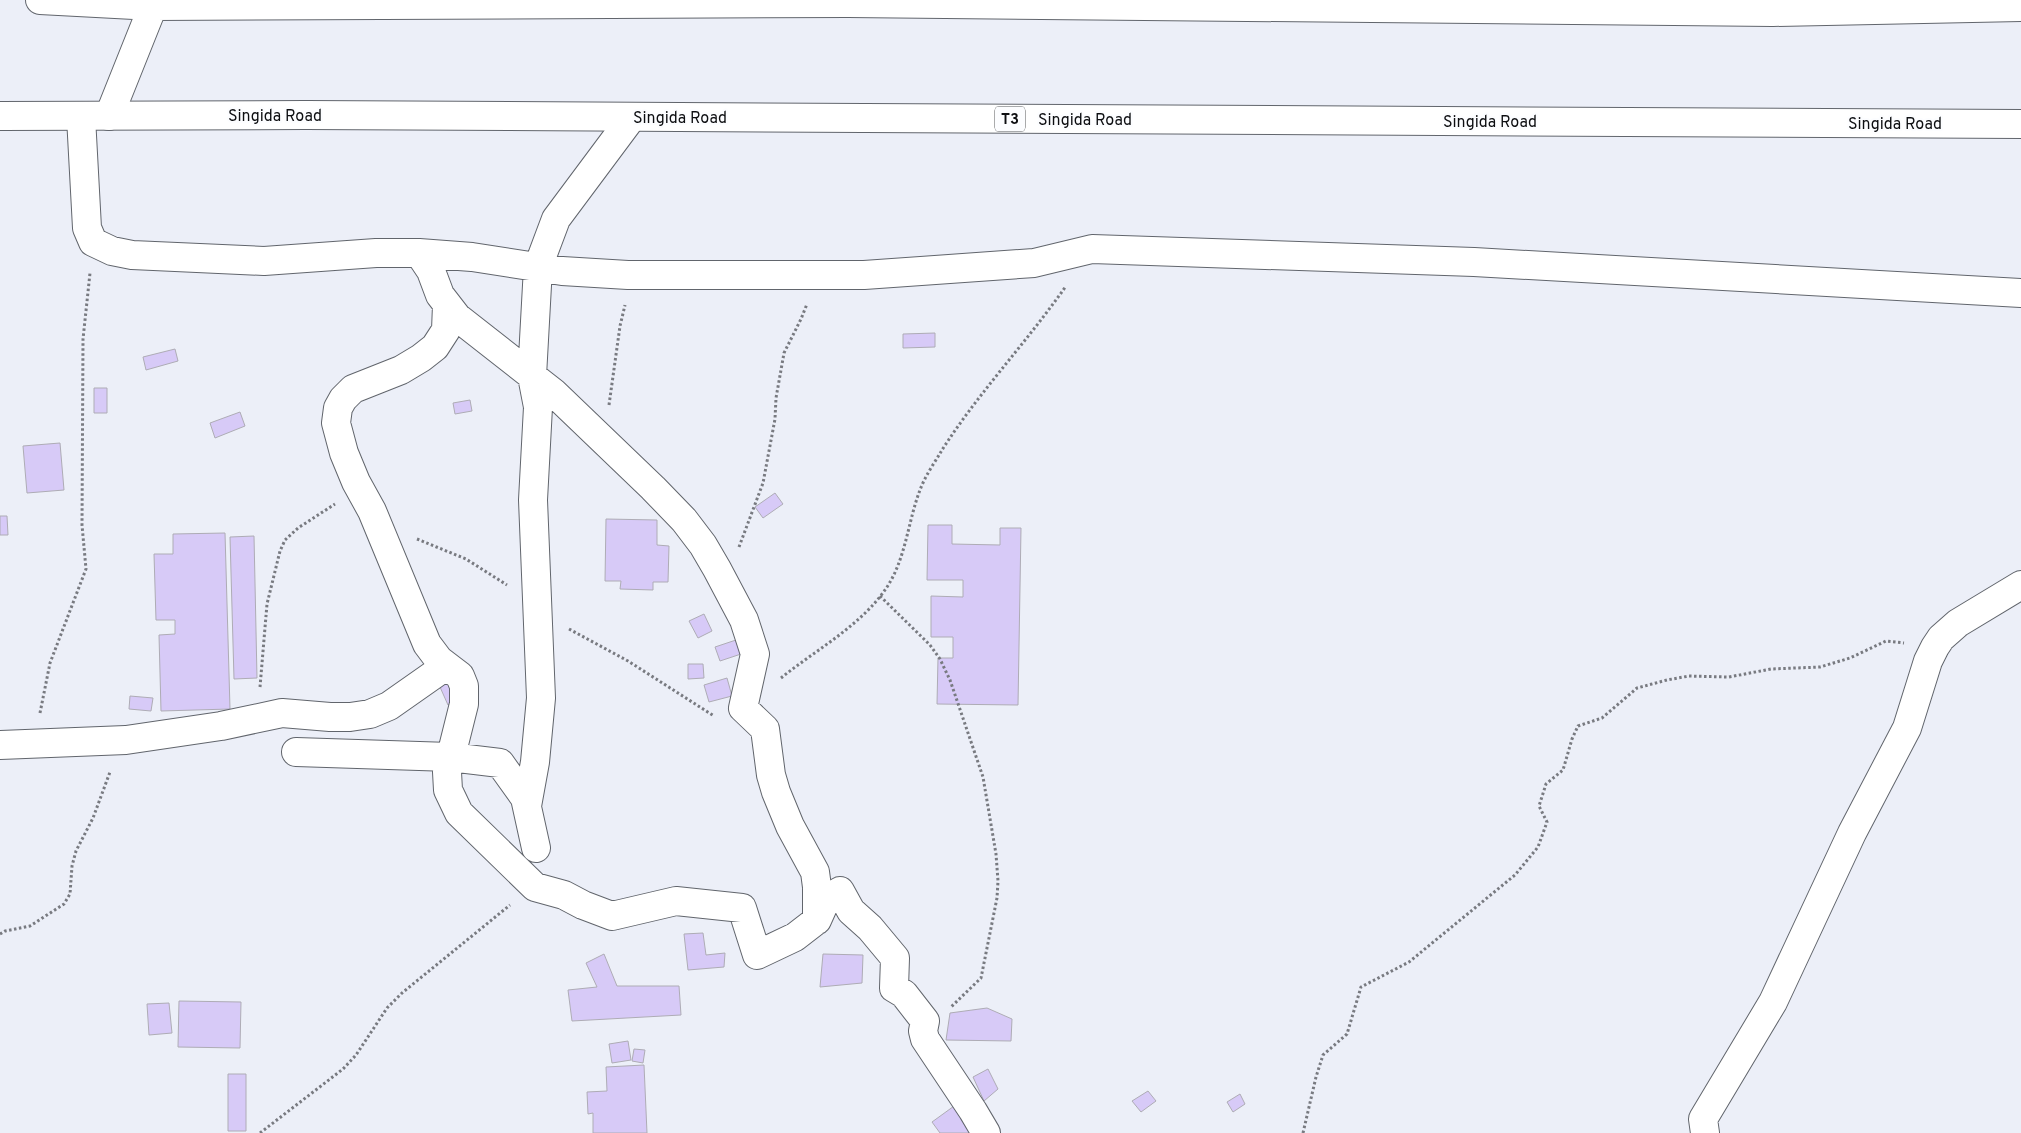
<svg xmlns="http://www.w3.org/2000/svg" width="2021" height="1133" viewBox="0 0 2021 1133" font-family="Overpass,sans-serif">
<style>
.building{fill:#d7caf7;stroke:#aeacb5}
.lines{fill:none;stroke-linecap:round;stroke-linejoin:round}
.street-casing{stroke:#61656c;stroke-width:30}
.highway-casing{stroke:#61656c;stroke-width:30}
.path{stroke:#787a80;stroke-width:3;stroke-dasharray:2.5 2.5;stroke-linecap:butt}
.street{stroke:#fff;stroke-width:28}
.highway{stroke:#fff;stroke-width:28}
.labels{text-anchor:middle;stroke-width:4.5;stroke-linejoin:round;paint-order:stroke}
.shield{fill:#fcfdff;stroke:#555658;stroke-width:1}
.shield-label{font-size:15px;font-weight:bold;fill:#0d0e11}
.street-label{font-size:16px;fill:#0d0e11;stroke:#fcfdff}
</style>
<rect width="100%" height="100%" fill="#eceff8"/>
<!-- building -->
<path class="building" d="M935,333V347L903,348V334Z
M175,349L178,361L146,370L143,357Z
M94,388H107V413H94Z
M470,400L472,411L455,414L453,403Z
M240,412L245,426L215,438L210,423Z
M60,443L64,490L27,493L23,446Z
M775,493L783,504L763,518L755,507Z
M0,516H7L8,535H0Z
M606,519L657,520V545L669,546L668,582H653V590L620,589L621,581H605Z
M928,525H952V544L1000,545V528H1021L1018,705L937,704L938,658H953V637H931V596L963,597V580H927Z
M225,533L230,709L161,711L159,635L175,634V620H156L154,554H173V534Z
M254,536L257,678L234,679L230,537Z
M704,614L712,631L698,638L689,621Z
M736,640L741,654L720,661L715,647Z
M688,664H703L704,678L688,679Z
M451,672L463,698L448,705L436,678Z
M727,678L732,696L709,702L704,685Z
M130,696L153,698L151,711L129,709Z
M703,933L706,955L725,953L724,967L688,970L684,934Z
M604,954L617,986H679L681,1015L572,1021L568,990L597,987L586,963Z
M823,954L863,955L862,983L820,987Z
M179,1001L241,1002L240,1048L178,1047Z
M169,1003L172,1033L149,1035L147,1004Z
M987,1008L1012,1019L1011,1041L946,1040L950,1013Z
M628,1041L631,1060L612,1063L609,1044Z
M634,1049L645,1050L643,1063L632,1061Z
M644,1065L647,1133H593V1113L588,1114L587,1092L607,1091L606,1067Z
M988,1069L998,1089L984,1101L973,1077Z
M228,1074H246V1131H228Z
M1148,1091L1156,1101L1141,1112L1132,1101Z
M1240,1094L1245,1104L1233,1112L1227,1102Z
M961,1101L979,1126L969,1133H940L932,1122Z"/>
<g class="lines">
<defs>
<path id="street" d="M40,0L153,6L848,3L1773,12L2021,7
M109,116L153,6V0
M81,117L87,228L93,242L112,251L132,255L264,261L376,253H419L472,257L562,271L628,275H864L1034,263L1092,249L1474,262L2021,293
M419,253L431,271L440,295L457,317L554,393L653,488L684,520L703,545L717,569L744,620L755,654L743,708L765,729L771,775L776,792L790,826L815,872L817,887V920L826,900L840,891L851,911L870,928L895,958L894,988L904,994L925,1021L923,1031L925,1039L973,1111L986,1133
M447,305L446,330L435,347L421,358L401,370L353,389L343,399L338,408L336,423L344,453L356,482L372,511L427,644L439,660L460,676L464,686V704L447,772L448,790L459,813L535,887L564,895L583,905L612,916L676,901L742,908L757,955L795,937L817,920
M0,745L126,740L221,726L282,713L330,717H350L370,714L389,706L446,666
M296,752L450,757L500,763L525,798L536,848
M527,806L535,762L541,698L533,500L538,407L532,376L538,267L556,219L632,117
M1705,1133L1703,1119L1773,1002L1852,833L1907,728L1928,661L1935,647L1941,638L1958,623L2021,585"/>
<path id="highway" d="M0,116L306,115L2021,124"/>
</defs>
<!-- street casing -->
<use href="#street" class="street-casing"/>
<!-- highway casing -->
<use href="#highway" class="highway-casing"/>
<!-- path -->
<path class="path" d="M609,405L620,326L625,305
M417,539L466,559L507,585
M739,547L763,483L775,419L776,398L784,353L801,319L807,304
M880,596L930,645L940,659L950,680L983,777L996,854L998,881L997,898L981,978L951,1007
M569,629L628,661L714,716
M781,678C817,649 862,625 887,587C906,558 908,521 920,490C925,476 935,462 942,450C979,392 1027,342 1066,286
M260,687L267,604L280,551L285,540L298,528L335,504
M40,713L50,663L86,569L82,525L83,339L90,273
M0,934L5,931L30,926L64,904L70,894L72,866L76,851L93,818L110,772
M260,1133L343,1069L356,1055L387,1008L402,993L510,905
M1303,1133L1316,1077L1323,1055L1347,1034L1361,987L1409,962L1515,875L1538,847L1547,822L1539,806L1546,784L1563,770L1572,739L1578,726L1602,718L1637,688L1667,680L1689,676L1729,677L1771,669L1820,667L1850,658L1886,641L1904,643"/>
<!-- street -->
<use href="#street" class="street"/>
<!-- highway -->
<use href="#highway" class="highway"/>
</g>
<g class="labels">
<!-- shield labels -->
<rect class="shield" x="995" y="106.5" width="30" height="25" rx="4"/>
<g class="shield-label">
<text x="1010" y="124">T3</text>
</g>
<!-- street labels -->
<g class="street-label">
<text x="275" y="121">Singida Road</text>
<text x="680" y="123">Singida Road</text>
<text x="1085" y="125">Singida Road</text>
<text x="1490" y="127">Singida Road</text>
<text x="1895" y="129">Singida Road</text>
</g>
</g>
</svg>
